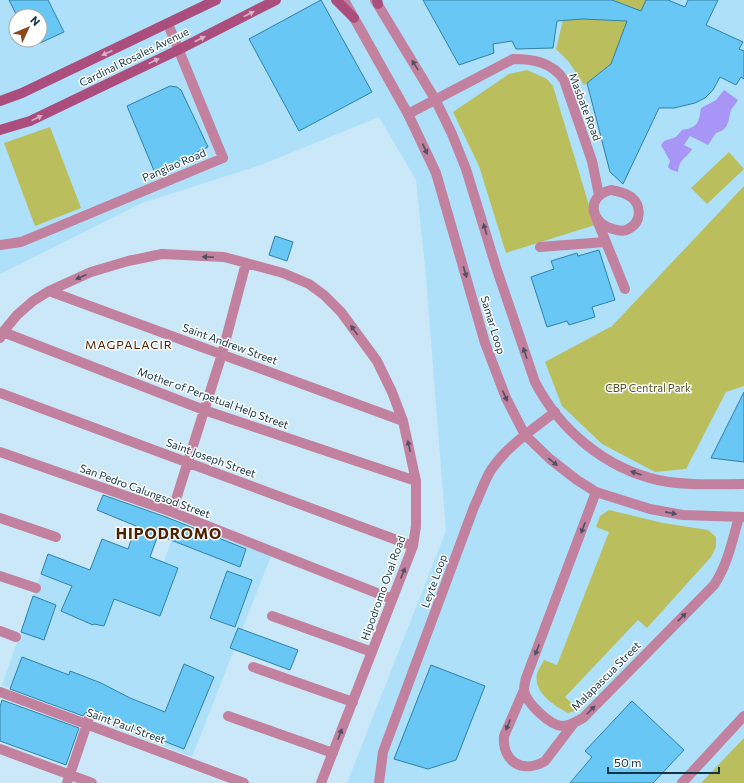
<svg xmlns="http://www.w3.org/2000/svg" width="744" height="783" viewBox="0 0 744 783" font-family="Commissioner,sans-serif">
<style>
.built{fill:#aee0fa;fill-rule:evenodd}
.green{fill:#babe5d}
.water{fill:#a896f6}
.building{fill:#68c7f4;stroke:#3081a6}
.lines{fill:none;stroke-linecap:round;stroke-linejoin:round}
.minor{stroke:#c2819e;stroke-width:10}
.tertiary{stroke:#c2819e;stroke-width:10}
.secondary{stroke:#ac4e7d;stroke-width:10}
.oneway{fill:#daafc4}
.oneway2{fill:#504f63}
.labels{text-anchor:middle;stroke-width:3;stroke-linejoin:round;paint-order:stroke}
.street-label{font-size:11px;fill:#133443;stroke:#fff}
.park-label{font-size:11px;fill:#4e5022;stroke:#fff}
.neighbourhood-label{font-size:12px;letter-spacing:1px;fill:#4e2100;stroke:#fff}
.district-label{font-size:15px;font-weight:bold;letter-spacing:1px;fill:#4e2100;stroke:#fff}
</style>
<rect width="100%" height="100%" fill="#cae8f7"/>
<!-- built -->
<path class="built" d="M0,0H744V783H347L446,531L425,266L416,180L379,117L261,165L142,203L0,274ZM16,16H40V40H16Z
M179,521L271,556L192,757L2,685L48,554L90,570L102,539L164,561Z"/>
<!-- green -->
<path class="green" d="M615,0H646L641,11L632,8L611,64L584,85L569,62L556,49L563,20L583,19L606,20Z
M527,70L547,79L553,86L595,225L506,253L479,166L453,112L509,74Z
M50,127L81,208L35,226L4,143Z
M729,152L744,169L707,204L691,188Z
M744,186V386L726,392L686,469L655,472L602,444L562,406L545,362L612,326Z
M609,510L663,523L708,530L716,537V547L711,557L647,628L638,620L565,697L579,710L568,713C555,706 533,693 537,674C538,670 542,664 544,660L557,665L609,532L596,527L600,516Z
M744,738V783H701Z"/>
<!-- water -->
<path class="water" d="M724,90L738,100C736,104 730,109 730,114C728,124 727,130 716,133L708,145L690,136L684,145L692,149C686,159 679,159 678,172L671,170L668,167L670,161L661,145L664,141L676,137L682,130C697,128 699,123 701,108L716,100Z"/>
<!-- building -->
<path class="building" d="M9,0H48L64,32L40,43V16H17Z
M321,0L372,92L299,131L249,39Z
M423,0H612L641,11L646,0H668L685,7L688,0H718L706,25L743,42L739,49L744,51V79L741,77L736,85L720,77L713,90L705,98L695,103L674,108H659L623,184L610,172L587,83L611,64L627,21L582,19L557,21L553,48L516,49L512,41L493,44L494,53L459,65Z
M170,86L177,87L181,90L208,147L155,173L127,106Z
M275,236L293,242L287,261L269,255Z
M599,250L615,300L592,307L595,317L569,325L567,321L547,327L531,277L554,269L551,261L577,253L578,256Z
M744,392V462L711,458Z
M103,495L166,517L246,549L240,567L158,535L150,557L178,568L160,616L114,599L104,626L94,624L93,625L61,611L72,586L41,574L48,554L90,570L102,539L128,549L136,526L97,510Z
M227,571L252,580L235,627L210,618Z
M33,596L56,605L44,640L21,632Z
M238,628L298,650L290,670L230,648Z
M22,657L69,675L70,671L101,683L130,698L165,712L184,664L214,677L184,749L128,727L90,708L89,712L85,713L83,716L10,689Z
M431,665L485,686L456,760L428,769L394,759Z
M2,700L79,728L66,765L0,741V707Z
M632,701L684,750L653,783H570L592,757L585,751Z"/>
<g class="lines">
<!-- minor -->
<path class="minor" d="M408,114L513,59C533,59 552,62 564,80L592,161L599,195
M611,190C618,191 625,193 631,197C642,205 641,222 630,228C624,232 619,231 613,229C589,222 586,196 611,190Z
M597,220L625,289
M0,245L21,242L55,228L223,158L168,24
M540,247L605,242
M49,291L403,421
M3,332L204,410L416,481
M0,338L3,332L17,315L33,301L49,291L91,272L128,261L162,254L224,257L283,273L309,284L324,295L341,312L377,361L392,392L403,421L416,481V526L413,546L321,783
M0,393L413,546
M0,452L172,512L392,599
M596,492L526,678C525,682 524,687 524,691C527,703 549,725 562,726C570,726 577,721 583,718L714,585C728,564 732,541 739,517
M172,512L222,354L246,263
M0,518L56,537
M0,576L36,588
M272,616L372,652
M0,631L16,637
M253,667L353,702
M524,690L504,736C502,762 523,774 545,761L574,723
M0,692L244,783
M228,716L333,753
M0,749L92,783
M67,783L89,718
M379,783L383,752L474,507C480,495 484,481 491,470C507,446 532,430 555,412
M682,783L744,716"/>
<!-- tertiary -->
<path class="tertiary" d="M344,0L408,114L436,173L485,343L506,398L525,435L550,459L577,480L596,492L650,509L683,515L744,517
M375,0L435,99L452,134L466,169L496,267L535,382C560,430 605,468 658,480C686,486 716,484 744,484"/>
<!-- secondary -->
<path class="secondary" d="M336,0L354,18
M377,0L378,4
M0,101L22,93L216,0
M0,130L30,121L178,50L276,0"/>
</g>
<!-- one-way arrows -->
<defs><path id="oneway-solid" d="M-6-.8H1V-3.2L6.5 0L1 3.2V.8H-6Z"/></defs>
<g class="oneway">
<use href="#oneway-solid" transform="translate(249 14) rotate(-27)"/>
<use href="#oneway-solid" transform="translate(200 39) rotate(-27)"/>
<use href="#oneway-solid" transform="translate(107 53) rotate(155)"/>
<use href="#oneway-solid" transform="translate(154 61) rotate(-26)"/>
<use href="#oneway-solid" transform="translate(37 118) rotate(-26)"/>
</g>
<g class="oneway2">
<use href="#oneway-solid" transform="translate(415 65) rotate(-122)"/>
<use href="#oneway-solid" transform="translate(425 149) rotate(65)"/>
<use href="#oneway-solid" transform="translate(485 229) rotate(-106)"/>
<use href="#oneway-solid" transform="translate(208 257) rotate(-177)"/>
<use href="#oneway-solid" transform="translate(465 272) rotate(74)"/>
<use href="#oneway-solid" transform="translate(81 277) rotate(156)"/>
<use href="#oneway-solid" transform="translate(354 330) rotate(-126)"/>
<use href="#oneway-solid" transform="translate(525 353) rotate(-109)"/>
<use href="#oneway-solid" transform="translate(505 396) rotate(66)"/>
<use href="#oneway-solid" transform="translate(409 446) rotate(-103)"/>
<use href="#oneway-solid" transform="translate(553 462) rotate(39)"/>
<use href="#oneway-solid" transform="translate(636 473) rotate(-161)"/>
<use href="#oneway-solid" transform="translate(671 513) rotate(11)"/>
<use href="#oneway-solid" transform="translate(583 528) rotate(111)"/>
<use href="#oneway-solid" transform="translate(403 573) rotate(-68)"/>
<use href="#oneway-solid" transform="translate(682 617) rotate(-45)"/>
<use href="#oneway-solid" transform="translate(537 650) rotate(111)"/>
<use href="#oneway-solid" transform="translate(591 710) rotate(-45)"/>
<use href="#oneway-solid" transform="translate(508 725) rotate(112)"/>
<use href="#oneway-solid" transform="translate(340 734) rotate(-69)"/>
</g>
<g class="labels">
<!-- street labels -->
<g class="street-label">
<text transform="translate(134 57) rotate(-26)" y="4">Cardinal Rosales Avenue</text>
<text transform="translate(585 107) rotate(69)" y="4">Masbate Road</text>
<text transform="translate(174 165) rotate(-23)" y="4">Panglao Road</text>
<text transform="translate(493 325) rotate(73)" y="4">Samar Loop</text>
<text transform="translate(230 344) rotate(20)" y="4">Saint Andrew Street</text>
<text transform="translate(213 398) rotate(20)" y="4">Mother of Perpetual Help Street</text>
<text transform="translate(211 458) rotate(20)" y="4">Saint Joseph Street</text>
<text transform="translate(145 491) rotate(20)" y="4">San Pedro Calungsod Street</text>
<text transform="translate(434 581) rotate(-70)" y="4">Leyte Loop</text>
<text transform="translate(383 588) rotate(-70)" y="4">Hipodromo Oval Road</text>
<text transform="translate(606 676) rotate(-45)" y="4">Malapascua Street</text>
<text transform="translate(126 726) rotate(20)" y="4">Saint Paul Street</text>
</g>
<!-- park labels -->
<g class="park-label">
<text x="648" y="392">CBP Central Park</text>
</g>
<!-- neighbourhood labels -->
<g class="neighbourhood-label">
<text x="129" y="349">MAGPALACIR</text>
</g>
<!-- district labels -->
<g class="district-label">
<text x="169" y="539">HIPODROMO</text>
</g>
</g>
<!-- north arrow -->
<g transform="translate(28 28) rotate(46)"><circle r="19" fill="#ffffff" stroke="#a1aeb4"/>
<path d="M0-3L7 15L0 10L-7 15Z" fill="#8c491b"/>
<text y="-6" font-size="11" font-weight="bold" text-anchor="middle" fill="#133443">N</text>
</g>
<!-- scale -->
<path d="M608 767v6h111v-6" fill="none" stroke="#133443" stroke-width="2"/>
<text x="614" y="767" font-size="12" fill="#133443" stroke="#ffffff" stroke-width="3" paint-order="stroke">50 m</text>
</svg>
